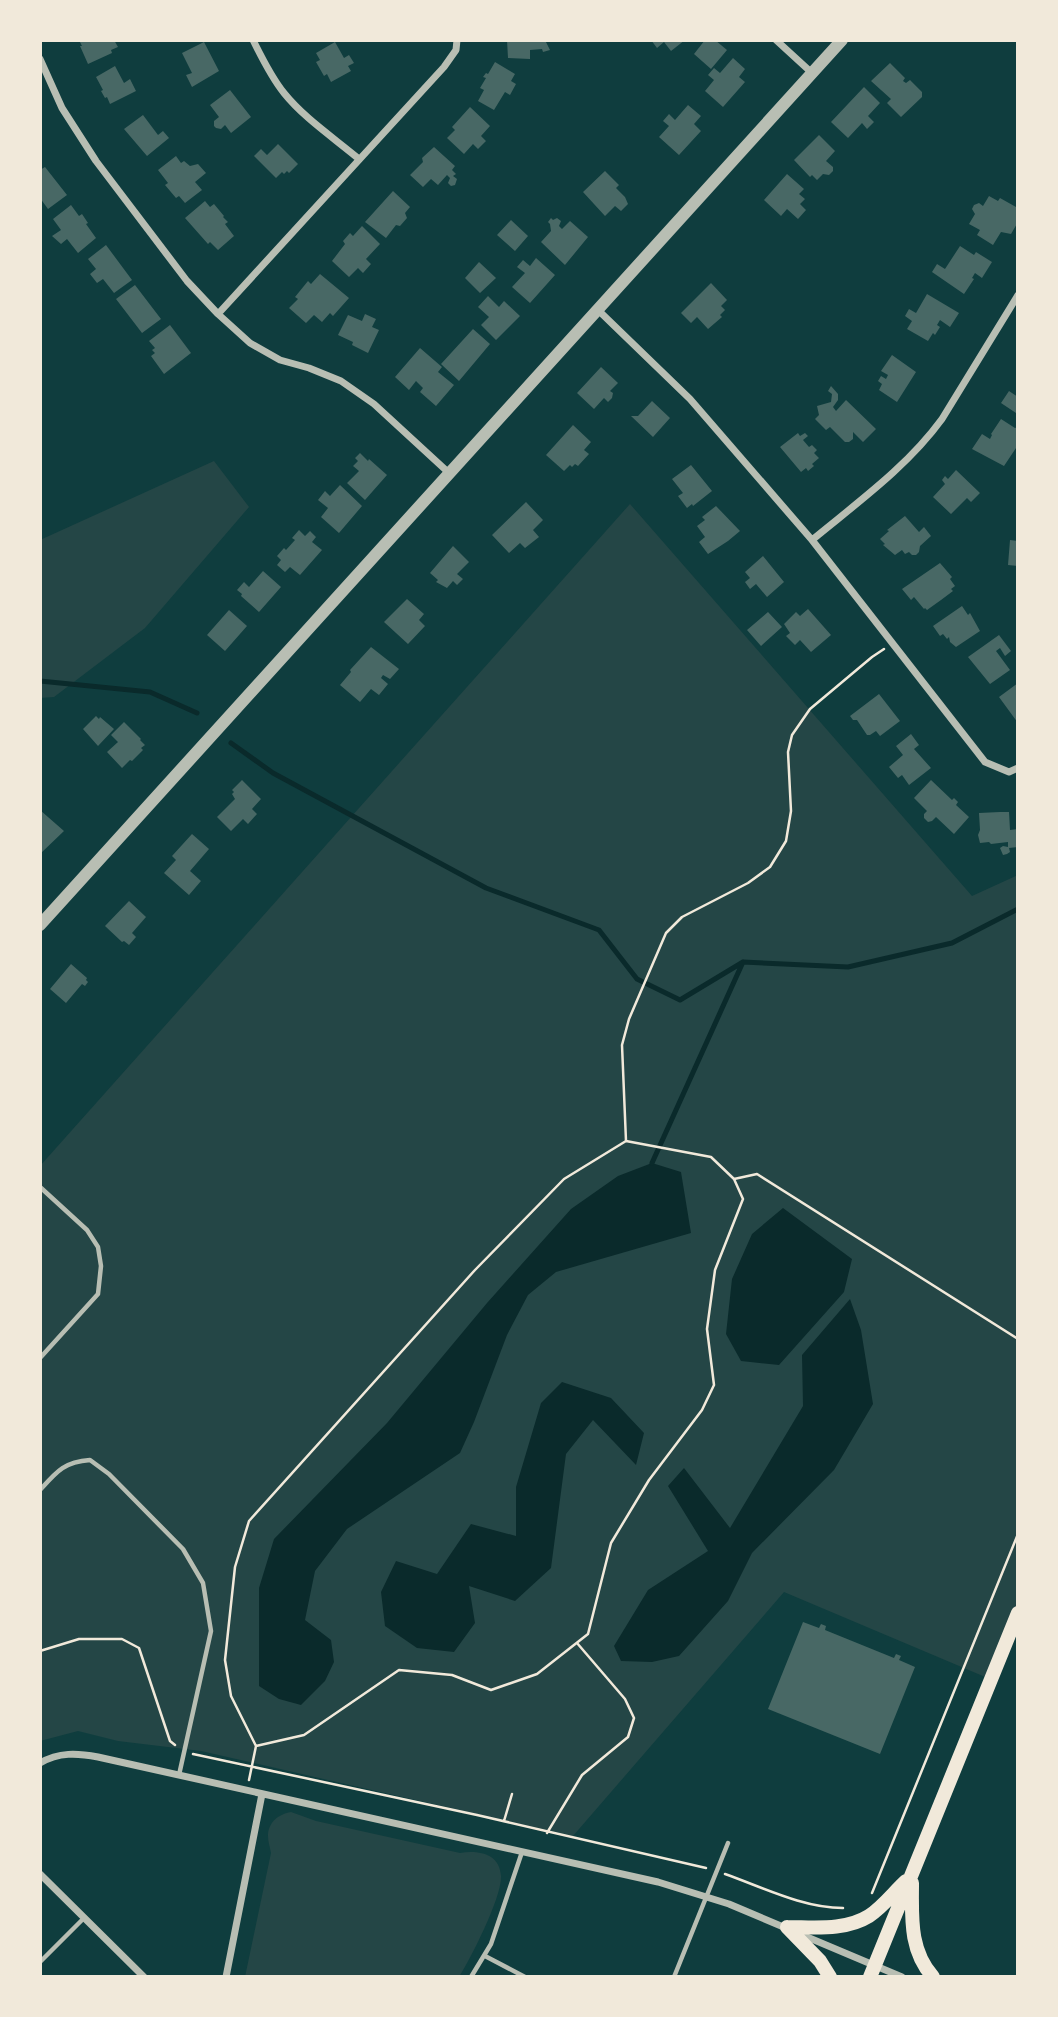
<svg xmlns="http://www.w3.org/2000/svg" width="1058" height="2017" viewBox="0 0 1058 2017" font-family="'Source Sans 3',sans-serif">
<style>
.green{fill:#244646}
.water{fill:#0a2a2b}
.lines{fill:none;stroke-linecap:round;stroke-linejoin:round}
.stream{stroke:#0a2a2b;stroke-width:5}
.building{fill:#486865}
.path{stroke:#f1e9da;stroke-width:2.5}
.service{stroke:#b8beb3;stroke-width:4.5}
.minor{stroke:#b8beb3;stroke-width:7}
.tertiary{stroke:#b8beb3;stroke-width:12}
.secondary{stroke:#f1e9da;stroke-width:14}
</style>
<rect width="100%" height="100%" fill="#0f3d3e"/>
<!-- green -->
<path class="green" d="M214,461L249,507L145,628L54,697L40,698V540Z
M630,504L972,896L1018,875V1614L990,1679L784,1592L573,1836L201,1751L118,1741L78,1731L40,1741V1166Z
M291,1812L316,1821L460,1853C477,1850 500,1853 501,1876C502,1897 471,1958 459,1977H245L271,1853C270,1847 268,1842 268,1836C268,1822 279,1814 291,1812Z"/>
<!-- water -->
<path class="water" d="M652,1163L681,1172L691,1233L556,1272L528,1295L507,1335L474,1422L460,1453L347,1529L315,1571L305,1620L331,1640L334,1662L325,1681L301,1705L279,1699L259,1686V1588L274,1539L387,1423L487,1303L571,1209L618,1176Z
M783,1208L852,1259L844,1292L779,1365L741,1361L726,1334L732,1279L752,1234Z
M850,1299L861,1330L873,1404L834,1470L752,1553L728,1601L679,1656L652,1662L621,1661L614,1646L648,1590L708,1551L668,1486L684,1468L730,1528L803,1406L802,1355Z
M562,1382L611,1398L644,1433L636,1465L593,1420L566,1454L551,1568L515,1601L469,1586L475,1623L454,1652L417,1648L385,1626L381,1592L396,1561L437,1574L471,1524L516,1536V1487L541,1403Z"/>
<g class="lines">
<!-- stream -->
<path class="stream" d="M40,681L150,692L197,713
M231,743L273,773L486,888L599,930L637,979L680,1000L743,962L848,967L952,943L1018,909
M652,1163L743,962"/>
</g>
<!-- building -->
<path class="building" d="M79,40H114L118,47L111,50L112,53L88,64L80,46H82Z
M507,40H545L550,50L543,52L542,49L530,50V59L508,58Z
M651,40H685L671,51L664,42L657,48Z
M705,40H715L727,50L711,69L694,54Z
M204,42L219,71L192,87L186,75L192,73L182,53Z
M335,42L344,58L349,55L354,63L348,66L351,71L331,82L327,74L324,76L316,62L320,60L316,53Z
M733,58L745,69L739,77L745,82L723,107L705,91L714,80L708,75L714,68L720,73Z
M495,62L515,74L511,81L516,84L510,95L505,92L494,110L478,101L484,90L480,88L486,78L483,77L486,73L488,74Z
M890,63L905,78L903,81L906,83L910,80L922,92V97L901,117L887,103L891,99L871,81Z
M115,66L124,83L130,79L136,91L110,104L107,97L105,98L101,91L103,90L96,77Z
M864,87L880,103L868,116L874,122L867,129L862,123L848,138L831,122Z
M230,90L251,117L231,133L225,125L221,129L216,128L214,126V121L219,117L210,105Z
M688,105L701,116L694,124L701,131L679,155L659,137L669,126L663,121L669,114L675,120Z
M470,107L490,126L481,136L486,141L478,149L473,144L464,154L447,138L455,130L452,127Z
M143,115L158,135L163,131L169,138L147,156L124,129Z
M819,135L835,151L826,161L833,167V171L829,175L823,174L817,180L812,175L810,177L794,160Z
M278,144L298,164L289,173L287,171L284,174L282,172L276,178L254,156L261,149L267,155Z
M434,147L455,166L452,170L456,174L453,176L457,179L455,185L451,186L448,183L450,178L447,175L438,185L431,179L423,187L410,175L423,162L422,158Z
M176,156L181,163L184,161L190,166L198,164L206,173L195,182L202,190L185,203L179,196L176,198L165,185L168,183L158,170Z
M45,167L67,195L48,209L40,198V170Z
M605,171L619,185L616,188L625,197L628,204L621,211L615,206L605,216L583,192Z
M787,174L804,189L799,194L805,199L800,204L806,210L798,219L787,209L781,216L764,200Z
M393,191L410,207L405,213L407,218L400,226L396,225L386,238L365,222Z
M989,196L998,201L1000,198L1016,207L1018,204V222L1011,234L1001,232L993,245L977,235L980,230L969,224L975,214L972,209L974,205L979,203L983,206Z
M205,201L210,207L214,204L224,216L223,217L228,222L225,224L234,236L218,250L210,242L208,244L185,218Z
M71,205L79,216L82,214L88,223L86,224L96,238L78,253L67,239L61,244L52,236L61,230L53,219Z
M551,218L553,220L557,218L561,221L559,226L562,229L570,221L588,237L565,265L541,242L551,231L550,224L548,222Z
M511,220L528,236L515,251L497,235Z
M362,226L380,244L366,259L371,264L363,273L358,268L349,277L332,261L345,244L343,241L350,233L353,236Z
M106,245L132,280L114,293L103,279L97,283L90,274L96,269L88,259Z
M960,246L974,255L976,252L992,262L982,278L975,273L972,278L974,279L964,294L932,272L937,264L945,269Z
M536,258L555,275L530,303L512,287L525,273L517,267L523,260L530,266Z
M479,262L496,278L480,293L465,278Z
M320,274L349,298L333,316L330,313L322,322L314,315L306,323L289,308L298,299L295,297L308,281L311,284Z
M711,283L727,300L721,306L725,310L720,315L722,317L708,329L697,317L691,323L681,313Z
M135,285L161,319L142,333L116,299Z
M927,294L959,313L950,327L940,320L937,325L940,327L935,335L933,333L928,341L907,329L912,321L905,316L909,309L916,313Z
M488,296L499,307L504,301L520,316L496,340L481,325L489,317L478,307Z
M365,314L376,319L372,327L379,330L368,353L352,345L353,342L338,335L348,315L362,321Z
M170,325L191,353L164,374L151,356L155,353L152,350L155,348L149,341Z
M473,329L490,344L459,381L441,364Z
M420,348L442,367L438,372L454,385L436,406L420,392L423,388L416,381L409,390L395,377Z
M892,355L916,372L897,402L879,390L882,384L878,381L881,376L886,379L888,375L881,371Z
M601,367L618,383L610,391L613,393L612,398L608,402L604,398L594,409L577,393Z
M831,386L838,394V400L833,407L836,411L846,400L876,429L863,442L853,432V439L849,442H845L830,427L826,430L815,419L819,415L817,406L831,402L832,394L828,391Z
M1009,391L1018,397L1016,413L1001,403Z
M652,401L670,418L653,437L631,416H638Z
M1001,419L1015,428L1018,427V445L1004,466L972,449L982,434L990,439L992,435L991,434Z
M573,425L591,442L584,450L589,454L578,466L575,464L572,467L570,465L564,471L546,455Z
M798,433L800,436L805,433L808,436L803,440L809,447L812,445L817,450L814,453L819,458L812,464L814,466L808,471L806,468L801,472L780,447Z
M360,453L368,461L369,459L387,475L365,500L347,483L359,471L353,466L358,461L355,458Z
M691,465L712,491L693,506L692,504L687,508L678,496L683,493L672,479Z
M956,470L980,493L971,502L967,498L951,514L933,497L945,484L942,480L945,476L948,479Z
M340,485L362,506L339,533L321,517L328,508L318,500L325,491L330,496Z
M526,502L543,520L533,530L539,537L525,548L520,543L509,553L492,535Z
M716,506L740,531L728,541L708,554L699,542L705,537L697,526L705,520L702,517Z
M905,516L919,532L924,527L931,536L920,546L919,552L916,555H912L909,552L905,554L902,550L895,555L883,545L885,544L880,539L889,531L887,530Z
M299,530L305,536L310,531L316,537L312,542L322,550L300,575L290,567L285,572L277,565L281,560L277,556L284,548L286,550L295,540L292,538Z
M1010,540L1018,541V566L1008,565Z
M453,546L469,562L457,574L463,579L457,585L453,581L447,588L436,582L438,580L430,573Z
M763,556L784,582L767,597L756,584L750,589L745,582L750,578L745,572Z
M940,563L952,577L950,579L955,586L951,589L953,591L941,600L927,610L925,608L924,609L914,597L911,600L902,589Z
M263,571L281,587L259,612L241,596L242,594L237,590L244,582L249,587Z
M407,599L424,614L419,620L425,626L408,644L384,622Z
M962,606L968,615L970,613L980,631L956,647L950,642L949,637L947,639L943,634L940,636L933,626Z
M808,609L831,635L811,652L800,640L795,645L786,636L790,633L784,624L796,612L800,616Z
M229,610L247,626L225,651L207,635Z
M768,612L782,627L761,646L747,630Z
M999,635L1011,651L1005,656L1000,648L996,651L1010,670L990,684L968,657Z
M371,647L399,669L390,679L383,675L381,678L388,684L379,695L371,689L360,702L340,685L351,672L350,670Z
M1018,683V723L999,697Z
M879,694L900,721L880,736L876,731L870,735H867L857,720H853L850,716Z
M96,716L99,719L100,717L114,729L98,746L83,729Z
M124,722L141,739L140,740L145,745L141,748L143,750L132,761L130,760L122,768L107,752L118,742L111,735Z
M911,734L919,745L914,749L931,768L909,785L902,775L898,778L889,767L903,755L896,746Z
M242,780L261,799L252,809L257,814L248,824L243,819L231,831L217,817L235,799L232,794L234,792L232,790Z
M931,780L952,800L954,798L958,802L956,805L969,817L954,834L936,817L932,821L928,822L924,818V814L927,811L914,798Z
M40,810L64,831L40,854Z
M1000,812H1009L1010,830L1018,829V847L1009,848L1010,852L1007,854L1003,855L1000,848L1003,846L1008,847V842L991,844L989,842L980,843L978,835L980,830L979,813Z
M192,834L209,849L190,871L201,881L189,895L164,873L176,860L172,856Z
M129,901L146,917L132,933L136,937L129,945L124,941L122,942L105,926Z
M71,964L87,978L86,980L88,982L85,986L82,984L66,1003L50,989Z
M803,1622L819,1628L821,1624L826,1626L825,1630L894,1658L896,1654L901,1656L899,1660L915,1667L880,1754L768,1709Z"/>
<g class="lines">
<!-- path -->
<path class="path" d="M626,1141L711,1157L734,1179L743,1199L715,1270L707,1329L714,1385L702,1410L649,1480L611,1543L588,1634L537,1674L491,1690L452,1675L399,1670L304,1735L256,1746L231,1696L225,1660L235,1567L249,1521L475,1270L564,1179Z
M626,1141L622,1045L629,1019L666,933L682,917L748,883L770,867L786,841L791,811L788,752L792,735L810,709L872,657L884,649
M734,1179L757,1174L1018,1339
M40,1651L79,1639H122L139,1648L170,1741L175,1745
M193,1754L477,1815L706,1868
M249,1780L256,1746
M504,1821L512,1794
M547,1833L582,1775L628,1737L634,1718L625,1699L577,1643
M725,1874C762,1887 803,1908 843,1908
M872,1893L1018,1534"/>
<!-- service -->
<path class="service" d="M40,1187L87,1230L98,1247L101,1266L98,1294L40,1358
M40,1490C57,1471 64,1462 90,1460L109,1474L183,1549L203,1583L211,1631L179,1775
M485,1956L525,1977
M40,1962L84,1918
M471,1977L491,1944L522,1852
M674,1977L728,1843"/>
<!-- minor -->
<path class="minor" d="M253,40C262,58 271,77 284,93C304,118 334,138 359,159
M776,40L812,73
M40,59L62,108L96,161L187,281L218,314L250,343L280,360L309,368L341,381L374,404L449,473
M598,310L690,399L812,540L985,762L1009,772L1018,768
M218,314L444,67L456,50L457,40
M812,540C858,502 907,467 942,419L1018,295
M40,1763C59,1752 77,1753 98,1757L658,1882L729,1904L902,1977
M40,1874L144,1977
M226,1977L262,1794"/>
<!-- tertiary -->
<path class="tertiary" d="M40,925L842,40"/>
<!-- secondary -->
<path class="secondary" d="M912,1883C912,1917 909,1950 933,1977
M787,1927C814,1927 845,1931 869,1916C883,1907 894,1892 906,1881
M787,1927L820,1961L830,1977
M870,1977L1018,1613"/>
</g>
<!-- border -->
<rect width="1058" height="2017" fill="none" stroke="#f1e9da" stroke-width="84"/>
</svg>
